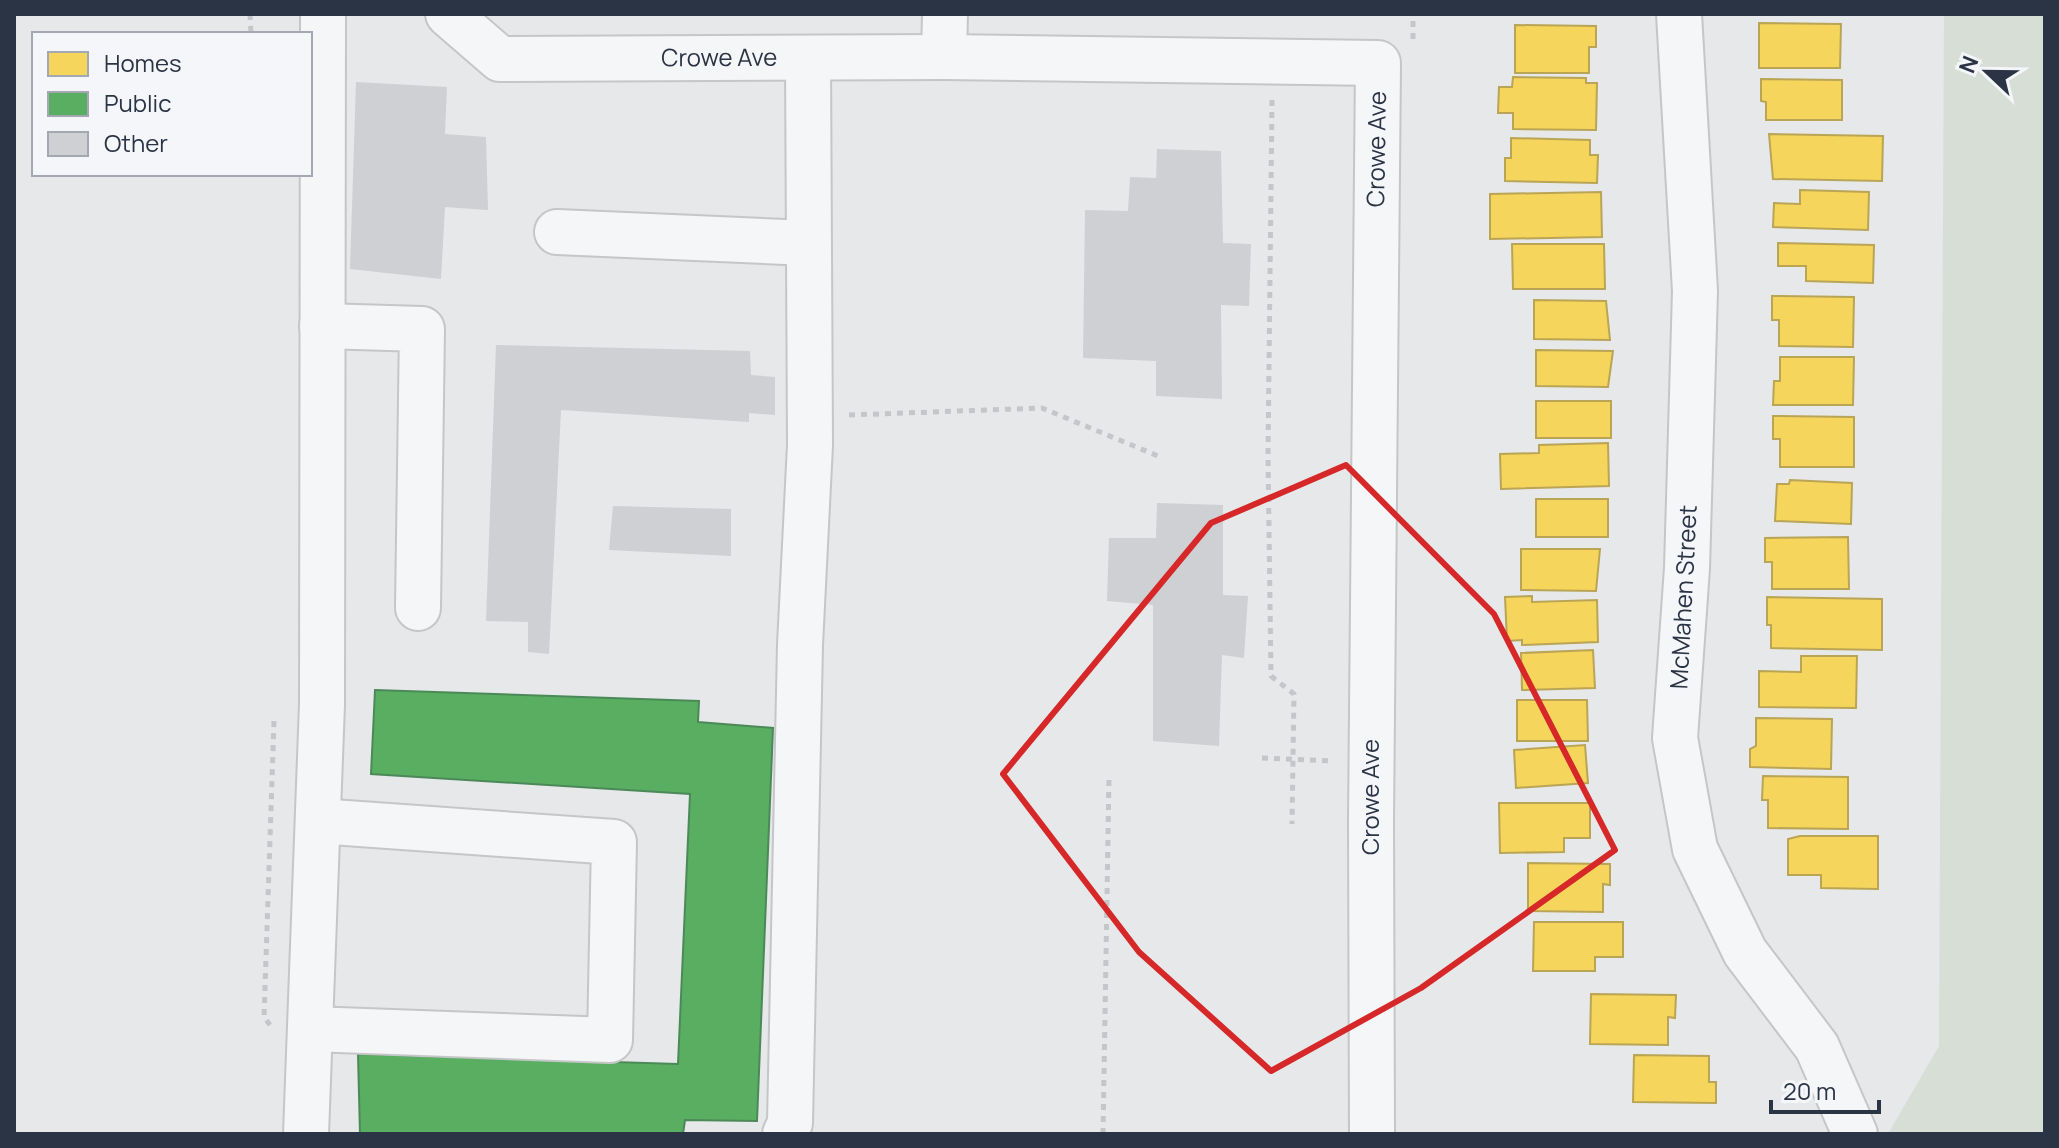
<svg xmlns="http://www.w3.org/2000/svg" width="2059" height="1148" viewBox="0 0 2059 1148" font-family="Manrope,sans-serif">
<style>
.green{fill:#d6ded6}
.homes{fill:#f6d55c;stroke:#b9a555;stroke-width:2}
.public{fill:#5aae61;stroke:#4c8959;stroke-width:2}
.building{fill:#ced0d3}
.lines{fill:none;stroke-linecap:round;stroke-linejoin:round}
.minor-casing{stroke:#c4c6c8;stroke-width:48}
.path{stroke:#c5c6ca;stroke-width:5;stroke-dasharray:6 6;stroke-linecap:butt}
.minor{stroke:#f5f6f7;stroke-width:44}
.marked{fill:none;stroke:#d62828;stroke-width:6;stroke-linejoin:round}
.labels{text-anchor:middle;stroke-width:8;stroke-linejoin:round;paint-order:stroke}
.street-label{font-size:24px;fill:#2b3445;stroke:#f4f6f9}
</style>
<rect width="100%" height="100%" fill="#e6e8ea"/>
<!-- green -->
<path class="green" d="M1944,14H2045V1134H1888L1939,1046Z"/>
<!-- homes -->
<path class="homes" d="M1759,23L1841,24L1840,68H1759Z
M1515,25L1596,26V47H1589V73H1515Z
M1513,77L1586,78V83H1597L1596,130L1513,129V113H1498L1499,87H1512Z
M1761,79L1842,80V120H1766V102L1761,101Z
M1769,134L1883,136L1882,181L1773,179Z
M1511,138L1590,140V155H1598L1597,183L1505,181V158H1511Z
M1800,190L1869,192L1868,230L1773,227L1774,203L1800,204Z
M1601,192L1602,237L1490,239V194Z
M1778,243L1874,245L1873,283L1806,281V266H1778Z
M1512,244H1604L1605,289H1513Z
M1772,296L1854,297L1853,347L1779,346V320H1772Z
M1534,300L1606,301L1610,340L1534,339Z
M1536,350L1613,351L1608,387L1536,386Z
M1780,357H1854L1853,405H1773L1774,381H1780Z
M1536,401H1611V438H1536Z
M1773,416L1854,417V467H1780V439H1773Z
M1608,443L1609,486L1501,489L1500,454L1539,453V445Z
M1790,480L1852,483L1851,524L1775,521L1777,484H1789Z
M1536,499H1608V537H1536Z
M1848,537L1849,589H1772V562H1765V538Z
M1521,549H1600L1596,591L1521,590Z
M1532,596V602L1597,600L1598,642L1522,645V640L1507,641L1505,597Z
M1767,597L1882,599V650L1771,648V625H1767Z
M1593,650L1595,688L1522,690L1521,653Z
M1801,656H1857L1856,708L1759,707V671L1801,672Z
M1517,700H1587L1588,741H1517Z
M1756,718L1832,719L1831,769L1750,767V749L1756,746Z
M1585,745L1588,783L1516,788L1514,750Z
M1763,776L1848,777V829L1768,828V800H1762Z
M1499,803H1590V838H1564V852L1500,853Z
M1800,836H1878V889L1821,888V875H1788V839Z
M1528,863L1610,864V885L1603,884V912L1528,911Z
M1534,922H1623V957H1595V971H1533Z
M1591,994L1676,995L1675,1018L1668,1017V1045L1590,1044Z
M1634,1055L1709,1056V1082H1716V1103L1633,1102Z"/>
<!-- public -->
<path class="public" d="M375,690L699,701L698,722L773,728L757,1121L685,1120L683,1134H360L358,1054L678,1064L690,794L371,774Z"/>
<!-- building -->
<path class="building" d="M356,82L447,87L445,134L486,137L488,210L445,207L441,279L350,269Z
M1157,149L1221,151L1223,243L1251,244L1249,306L1221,305L1222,399L1156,396V361L1083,358L1085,210L1128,211L1130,177L1156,178Z
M496,345L750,351L751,375L775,377V415L749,413V422L561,410L549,654L528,652V622L486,621Z
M1157,503L1223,505V595L1248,596L1244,658L1222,655L1219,746L1153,741V605L1107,601L1109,538H1156Z
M613,506L731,509V556L609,550Z"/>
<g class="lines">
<defs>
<g id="minor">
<path id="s1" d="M448,14L500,59L944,57L1378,63L1371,821L1372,1134"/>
<path d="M1679,14L1695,291L1687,568L1675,738L1695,849L1745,952L1817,1047L1855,1134"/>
<path d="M944,57L945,14"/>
<path d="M557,232L808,243"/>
<path d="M322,326L422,329L418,608"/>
<path d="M310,1029L610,1040L614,842L318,821"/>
<path d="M306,1134L322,704L323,14"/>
<path d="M785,1134L790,1123L800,645L810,445L808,58"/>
</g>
</defs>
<!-- minor casing -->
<use href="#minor" class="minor-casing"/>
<!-- path -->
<path class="path" d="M250,14L251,34
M1413,39V14
M1272,100L1268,455L1271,676L1294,694L1292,824
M849,415L1042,408L1163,458
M1262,758L1333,761
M270,1025L264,1017L274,721
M1103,1134L1109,778"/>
<!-- minor -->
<use href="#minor" class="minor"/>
</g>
<!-- marked area -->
<path class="marked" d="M1346,465L1494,614L1615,850L1421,988L1271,1071L1139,952L1003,774L1211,523Z"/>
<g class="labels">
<!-- street labels -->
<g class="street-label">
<text dy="8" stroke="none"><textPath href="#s1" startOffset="288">Crowe Ave</textPath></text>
<text transform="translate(1377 149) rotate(-89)" y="8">Crowe Ave</text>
<text transform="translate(1684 597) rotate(-87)" y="8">McMahen Street</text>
<text transform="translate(1371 797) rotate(-90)" y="8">Crowe Ave</text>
</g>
</g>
<!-- border -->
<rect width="2059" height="1148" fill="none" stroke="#2b3445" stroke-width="32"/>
<!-- legend -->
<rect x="32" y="32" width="280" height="144" fill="#f4f6f9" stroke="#a4a8b1" stroke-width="2"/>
<rect x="48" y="52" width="40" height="24" fill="#f6d55c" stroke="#a4a8b1" stroke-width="2"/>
<text x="104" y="72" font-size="24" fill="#2b3445">Homes</text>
<rect x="48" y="92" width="40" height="24" fill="#5aae61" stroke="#a4a8b1" stroke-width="2"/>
<text x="104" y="112" font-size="24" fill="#2b3445">Public</text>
<rect x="48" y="132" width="40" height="24" fill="#ced0d3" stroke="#a4a8b1" stroke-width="2"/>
<text x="104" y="152" font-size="24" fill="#2b3445">Other</text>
<!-- north arrow -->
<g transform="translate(1987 72) rotate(292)" stroke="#f4f6f9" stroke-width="6" paint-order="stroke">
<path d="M0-6L14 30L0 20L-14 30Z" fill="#2b3445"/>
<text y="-12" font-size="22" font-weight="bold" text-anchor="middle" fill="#2b3445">N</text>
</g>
<!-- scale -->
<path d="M1771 1100v12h108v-12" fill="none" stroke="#2b3445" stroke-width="4"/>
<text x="1783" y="1100" font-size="24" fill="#2b3445" stroke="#f4f6f9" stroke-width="6" paint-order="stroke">20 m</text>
</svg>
